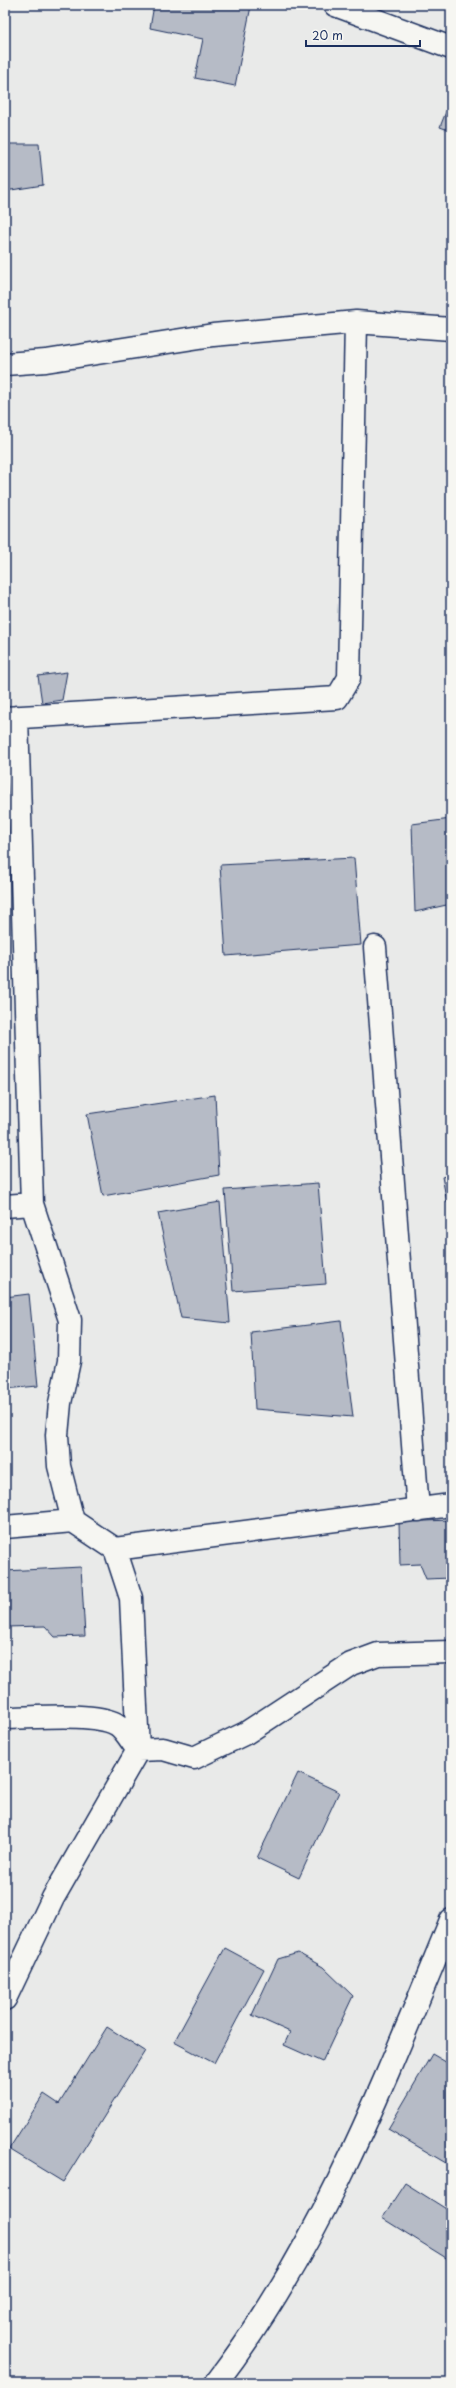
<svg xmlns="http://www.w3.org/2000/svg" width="456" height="2388" viewBox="0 0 456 2388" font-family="'Playpen Sans',sans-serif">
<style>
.building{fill:#b6bbc6;stroke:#1b2f5e}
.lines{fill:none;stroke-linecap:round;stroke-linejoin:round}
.minor-casing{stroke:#1b2f5e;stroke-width:25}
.minor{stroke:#f6f6f2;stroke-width:22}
</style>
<rect width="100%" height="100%" fill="#e9eae9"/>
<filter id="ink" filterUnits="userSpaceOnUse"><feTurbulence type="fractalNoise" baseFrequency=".025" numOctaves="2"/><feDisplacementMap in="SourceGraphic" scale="8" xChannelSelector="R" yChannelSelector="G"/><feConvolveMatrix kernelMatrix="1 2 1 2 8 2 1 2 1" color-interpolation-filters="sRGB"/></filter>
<g filter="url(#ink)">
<!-- building -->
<path class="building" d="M154,5L251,6L235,86L195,78L203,39L150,28Z
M451,99V131L440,127Z
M5,144H39L43,185L5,191Z
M67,672L62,700L42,703L38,676Z
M451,819V904L415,912L412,824Z
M354,858L361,945L226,956L220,865Z
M215,1095L219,1175L103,1196L87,1114Z
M451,1174V1200L447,1202L442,1177Z
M318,1183L326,1284L233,1291L225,1190Z
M220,1202L230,1323L181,1318L158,1213Z
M29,1294L38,1386L5,1389V1297Z
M341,1321L353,1417L255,1409L251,1332Z
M451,1520V1578L426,1579L420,1564L400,1565L399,1522Z
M81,1567L85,1636L55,1637L45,1626L5,1627V1571Z
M298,1773L339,1792L299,1878L257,1858Z
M225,1948L264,1969L214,2063L174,2042Z
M298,1953L323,1967L353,1996L322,2062L284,2045L290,2032L252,2015L278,1959Z
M107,2027L145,2051L63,2182L9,2149L44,2094L59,2104Z
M432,2054L451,2065V2166L388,2129Z
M405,2183L451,2212V2261L382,2218Z"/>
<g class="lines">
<defs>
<path id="minor" d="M335,5L451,48
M5,364L46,361L213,335L356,322L451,329
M17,717L32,1204L70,1320L69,1361L60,1403L57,1435L59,1466L73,1521
M5,718L337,698L349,678L356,322
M375,947L418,1510
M5,1206L32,1204
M5,1527L73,1521L115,1549L131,1598L138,1750L53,1898L5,1999
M115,1549L451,1505
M5,1718C32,1718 94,1712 116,1724C124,1728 132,1743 138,1750
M138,1750L163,1749L194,1758L246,1733L351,1664L378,1654L451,1652
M216,2383C322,2245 385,2080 451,1920"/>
</defs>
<!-- minor casing -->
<use href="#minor" class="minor-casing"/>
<!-- minor -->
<use href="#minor" class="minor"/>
</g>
</g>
<!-- margin -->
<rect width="456" height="2388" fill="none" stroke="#f6f6f2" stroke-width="20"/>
<rect x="10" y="10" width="436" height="2368" fill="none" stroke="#1b2f5e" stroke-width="1.5" filter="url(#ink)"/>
<!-- scale -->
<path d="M306 40v6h114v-6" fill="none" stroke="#1b2f5e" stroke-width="2"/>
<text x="312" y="40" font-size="12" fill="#1b2f5e" stroke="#f6f6f2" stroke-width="3" paint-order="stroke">20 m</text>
</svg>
